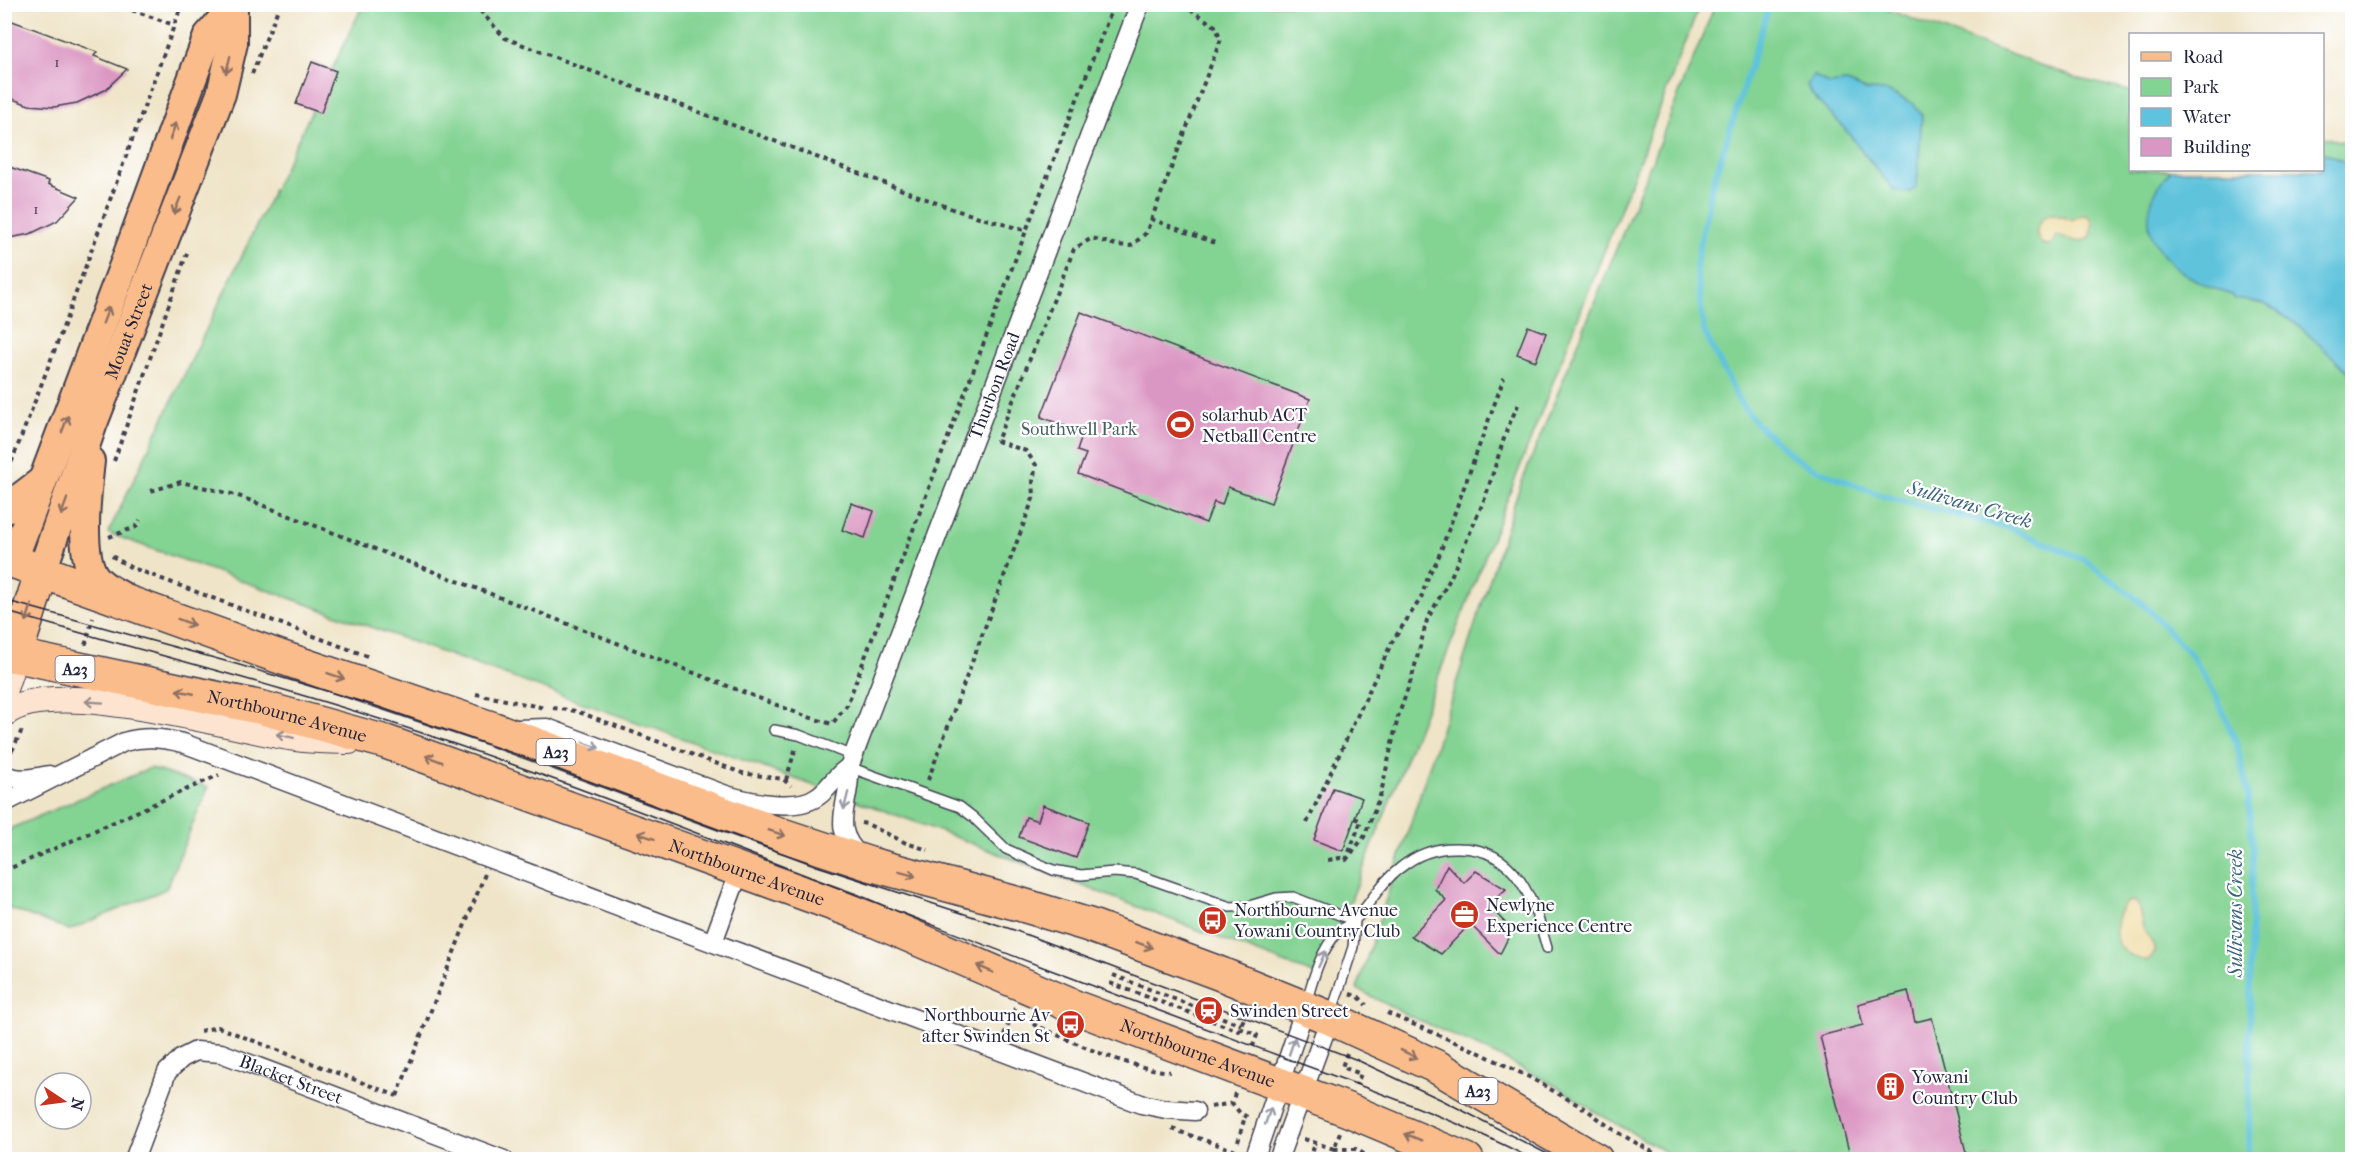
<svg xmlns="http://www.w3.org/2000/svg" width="2357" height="1164" viewBox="0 0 2357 1164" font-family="'IM FELL French Canon',serif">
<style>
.green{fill:#83d393;stroke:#527a67;stroke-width:1.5}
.sand{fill:#eeda9e;stroke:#887e6c;stroke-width:1.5}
.water{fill:#5ec3dc;stroke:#40728c;stroke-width:1.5}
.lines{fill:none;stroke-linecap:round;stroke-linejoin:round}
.stream{stroke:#5ec3dc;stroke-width:6}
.building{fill:#db97c3}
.lane-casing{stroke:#413f50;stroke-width:12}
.street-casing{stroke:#413f50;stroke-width:21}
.secondary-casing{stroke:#413f50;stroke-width:28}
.primary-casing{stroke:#413f50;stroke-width:32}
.highway-casing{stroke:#413f50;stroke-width:36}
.path{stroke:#413f50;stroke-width:4;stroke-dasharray:4.5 4.5;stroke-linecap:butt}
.lane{stroke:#fff;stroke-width:9}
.street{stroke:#fff;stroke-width:18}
.secondary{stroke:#fde4d1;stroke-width:26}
.primary{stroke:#fabc8b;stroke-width:28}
.highway{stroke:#fabc8b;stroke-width:33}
.tram{stroke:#22223b;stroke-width:1.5}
.oneway{stroke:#8e6f63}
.oneway2{stroke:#9a8d8e}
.oneway3{stroke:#9c9ca7}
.labels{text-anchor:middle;stroke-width:4.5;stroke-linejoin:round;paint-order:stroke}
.number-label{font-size:15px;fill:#503f5d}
.shield{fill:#fff;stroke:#646476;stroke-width:1.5}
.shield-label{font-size:16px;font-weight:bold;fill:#22223b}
.street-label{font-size:18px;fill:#22223b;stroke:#fff}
.poi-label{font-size:18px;fill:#22223b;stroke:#fff;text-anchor:start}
.park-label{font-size:18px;fill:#44605a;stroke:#fff}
.water-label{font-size:20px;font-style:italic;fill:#3a627b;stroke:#fff}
</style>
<rect width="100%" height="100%" fill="#fff"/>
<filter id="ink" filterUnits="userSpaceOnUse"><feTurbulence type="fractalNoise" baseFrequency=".0167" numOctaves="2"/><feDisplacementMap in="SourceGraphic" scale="12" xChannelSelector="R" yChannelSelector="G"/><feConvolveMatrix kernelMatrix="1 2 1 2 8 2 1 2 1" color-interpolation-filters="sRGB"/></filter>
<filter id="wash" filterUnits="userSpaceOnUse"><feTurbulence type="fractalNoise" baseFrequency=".008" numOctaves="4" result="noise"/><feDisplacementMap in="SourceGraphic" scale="24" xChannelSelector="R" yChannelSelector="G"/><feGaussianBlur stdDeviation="1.35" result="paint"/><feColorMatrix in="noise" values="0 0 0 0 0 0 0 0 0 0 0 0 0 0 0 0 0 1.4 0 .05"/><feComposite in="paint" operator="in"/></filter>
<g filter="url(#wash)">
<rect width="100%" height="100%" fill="#efe4c8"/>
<!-- green -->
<path class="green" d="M363,5H1700L1321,977L913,821L108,533Z
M1715,5H1874L2076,78L2130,91V170H2322L2323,137L2352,144V1159H1678L1594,1111L1558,1087L1486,1050L1403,1013L1357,989L1519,489Z
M150,768L208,787L166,889L70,930L5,907L4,836L7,830Z"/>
<!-- sand -->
<path class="sand" d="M2053,214L2072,220C2080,215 2082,213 2091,218C2093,226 2093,231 2090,238L2080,242L2057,236L2050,246L2041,243C2032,231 2039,216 2053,214Z
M2130,901L2136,902C2142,911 2140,923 2145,932C2150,941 2155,943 2154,954L2147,961C2139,960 2122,952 2118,944C2113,930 2116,908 2130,901Z"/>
<!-- water -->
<path class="water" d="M1813,75L1829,84L1847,82L1866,90L1887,91L1914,104L1922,114L1917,186L1910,193L1894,190C1878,172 1864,153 1849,134C1838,119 1812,100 1807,85Z
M2323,152L2352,166V375L2298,325L2265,304L2235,299L2232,295C2171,277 2117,231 2171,170H2322Z"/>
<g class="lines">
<!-- stream -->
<path class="stream" d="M1770,4L1712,186L1696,264L1704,331L1739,401L1756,423L1795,458L1811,467L1883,496L2010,528L2085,560L2142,603L2192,656L2216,696L2237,744L2248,796L2253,852L2250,971L2249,1160"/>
</g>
<g id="blocks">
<!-- building -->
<path class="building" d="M4,18L97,52L94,56L127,69L105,90L77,103L54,107L29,105L4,96Z
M312,62L336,71L321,113L296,104Z
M4,165L49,181L48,184L79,197L57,221L30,234L4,239Z
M1081,312L1310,399L1271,503L1228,487L1222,505L1214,502L1206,523L1078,474L1086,454L1077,451L1083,433L1041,417Z
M1528,326L1546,333L1536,361L1517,354Z
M851,503L874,511L865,538L842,530Z
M1333,788L1362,798L1343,851L1314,840Z
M1043,805L1089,822L1076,858L1019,837L1026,817L1038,821Z
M1447,865L1464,883L1476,871L1506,889L1488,905L1512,930L1500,954L1470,924L1441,954L1411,936L1446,900L1435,889Z
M1908,991L1915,1022L1932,1018L1968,1160H1851L1820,1036L1863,1025L1858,1004Z"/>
</g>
</g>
<g filter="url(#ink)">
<use href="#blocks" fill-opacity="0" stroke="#413f50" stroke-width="1.5"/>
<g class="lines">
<defs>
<path id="lane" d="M774,730L799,735L853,756
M849,767L960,807L973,817L1006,849L1053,870L1081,875L1114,872L1136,874L1230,907L1249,906L1276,898L1293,897L1355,921
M1306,1003C1313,980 1320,951 1337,933C1342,927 1350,925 1355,920C1371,903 1381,882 1400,868C1417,854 1437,847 1459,848C1517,848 1534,901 1547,948
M1331,1014L1353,947L1355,921"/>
<g id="street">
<path d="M517,729L547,728L726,795C750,802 797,812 818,796C830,788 835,775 849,767"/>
<path d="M4,774C18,782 34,778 49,775"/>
<path d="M4,803L124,742C145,736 162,738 183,743L1141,1104L1166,1109L1195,1111"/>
<path id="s1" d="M861,857C827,826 852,804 849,767L1140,4"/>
<path d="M713,942L740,869"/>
<path id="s2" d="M134,1160L167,1072L182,1058L196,1051L221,1053L504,1160"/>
<path d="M1254,1160L1305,1008"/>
<path d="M1278,1160L1330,1018"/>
</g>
<path id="secondary" d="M4,689L15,656
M4,714C52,674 234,729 295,738C313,741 331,740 349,741"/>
<g id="primary">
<path d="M90,461C87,490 79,549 93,574C99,585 113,591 123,597"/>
<path d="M4,510L42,481"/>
<path d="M13,560L124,265L198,63L208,36L233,7"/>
<path id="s3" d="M42,571L92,426L221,94L233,43V4"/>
</g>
<g id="highway">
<path d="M4,558L280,657L494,729L773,832L870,864L1019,904L1089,925L1216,972L1330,1018L1437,1067L1596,1160"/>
<path id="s4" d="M4,653L263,708L386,742L853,911L1077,1008L1348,1110L1467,1160"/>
<path d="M15,656L42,571"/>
</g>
</defs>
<!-- lane casing -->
<use href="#lane" class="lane-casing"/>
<!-- street casing -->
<use href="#street" class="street-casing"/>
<!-- secondary casing -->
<use href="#secondary" class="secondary-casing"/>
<!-- primary casing -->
<use href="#primary" class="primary-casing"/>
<!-- highway casing -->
<use href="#highway" class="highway-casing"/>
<!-- path -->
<path class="path" d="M115,4L174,25
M474,4L505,38L955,210L1027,231
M252,74L280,4
M1151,219L1215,243
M114,461L188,250
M5,479L60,336L182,4
M151,491L181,482L236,495L805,716L832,724L847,705L1026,231L1114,4
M109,537L136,527L140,520
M112,556L130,567L367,656
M84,642L86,643L93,618
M476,694L545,708
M553,708L576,711L742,773L783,779L791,786
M8,759L22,730
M786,780L796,747
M928,780L1034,496L1033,481L1036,465L1026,451L997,441L1074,249L1092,238L1116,245L1131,246L1146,233L1221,39L1215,26L1182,4
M861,823L867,824L906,843L928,850
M1307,823L1392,642L1421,598L1429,574L1437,561L1504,378
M1328,860L1340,858L1346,860L1361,821L1355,818
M1346,860L1364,837L1381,793L1398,717L1412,677L1427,620L1450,579L1485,498L1507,429L1518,405
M4,871L219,775
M1113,975L1241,1025
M1110,983L1239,1031L1240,1028
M1350,994L1359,997L1366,1005
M1247,1011L1240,1028L1257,1035L1253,1046
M1387,1013L1476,1051L1529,1077L1587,1110L1615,1131L1667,1160
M1032,1016L1031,1023C1076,1043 1121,1066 1170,1072
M200,1031L218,1027L397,1096
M1004,1035L1015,1008
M1347,1053L1342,1067L1361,1074L1356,1085
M1235,1093L1232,1103L1240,1113L1249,1118
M397,1096L485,874
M1211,1107L1232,1103
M1172,1129L1236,1151
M1304,1139L1334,1149L1340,1132
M1238,1142L1245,1116
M1334,1149H1356L1373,1160
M1310,1160L1315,1143"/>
<!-- lane -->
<use href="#lane" class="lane"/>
<!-- street -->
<use href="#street" class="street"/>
<!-- secondary -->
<use href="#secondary" class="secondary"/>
<!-- primary -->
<use href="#primary" class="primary"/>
<!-- highway -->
<use href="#highway" class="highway"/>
<!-- tram -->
<path class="tram" d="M4,600L236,664L373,705L527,758L817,866L1014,930L1355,1059L1442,1100L1559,1160
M4,611C141,651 278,685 413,730C625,801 831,887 1040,966C1122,996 1203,1028 1285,1058C1369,1089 1454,1118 1534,1160"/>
</g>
<!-- one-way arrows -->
<defs><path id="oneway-shaft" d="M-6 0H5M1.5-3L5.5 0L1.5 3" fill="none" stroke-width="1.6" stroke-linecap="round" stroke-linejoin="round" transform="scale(1.5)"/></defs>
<g class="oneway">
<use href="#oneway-shaft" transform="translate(228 65) rotate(104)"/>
<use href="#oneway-shaft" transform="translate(173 131) rotate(-70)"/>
<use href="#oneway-shaft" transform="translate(177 206) rotate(112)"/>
<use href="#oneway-shaft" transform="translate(106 315) rotate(-69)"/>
<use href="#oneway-shaft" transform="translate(65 424) rotate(-69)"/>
<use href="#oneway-shaft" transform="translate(64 507) rotate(110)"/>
<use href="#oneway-shaft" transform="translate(29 613) rotate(107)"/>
<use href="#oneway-shaft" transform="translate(186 622) rotate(20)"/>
<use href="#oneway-shaft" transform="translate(336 676) rotate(19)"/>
<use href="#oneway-shaft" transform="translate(185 692) rotate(-169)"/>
<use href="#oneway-shaft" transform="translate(434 759) rotate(-159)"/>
<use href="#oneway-shaft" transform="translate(777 833) rotate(19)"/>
<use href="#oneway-shaft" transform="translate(646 836) rotate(-161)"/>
<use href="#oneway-shaft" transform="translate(907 874) rotate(15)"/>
<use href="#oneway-shaft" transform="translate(1144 945) rotate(20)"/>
<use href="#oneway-shaft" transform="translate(985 969) rotate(-156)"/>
<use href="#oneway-shaft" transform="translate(1409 1054) rotate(26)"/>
<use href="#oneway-shaft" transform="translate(1413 1137) rotate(-158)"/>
</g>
<g class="oneway2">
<use href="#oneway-shaft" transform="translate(94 702) rotate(-176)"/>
<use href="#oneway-shaft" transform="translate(285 736) rotate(-168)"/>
</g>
<g class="oneway3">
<use href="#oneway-shaft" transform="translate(591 745) rotate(20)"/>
<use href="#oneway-shaft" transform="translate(846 801) rotate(104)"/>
<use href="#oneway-shaft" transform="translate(1322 959) rotate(-66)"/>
<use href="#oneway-shaft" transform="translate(1292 1046) rotate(-71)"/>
<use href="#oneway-shaft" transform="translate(1268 1116) rotate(-71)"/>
</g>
</g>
<!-- icons -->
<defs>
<symbol id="stadium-disc" viewBox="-11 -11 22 22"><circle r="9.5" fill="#c8321e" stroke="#fff"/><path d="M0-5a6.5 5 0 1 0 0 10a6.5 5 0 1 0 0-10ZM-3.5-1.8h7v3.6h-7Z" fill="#fff"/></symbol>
<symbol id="office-disc" viewBox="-11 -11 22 22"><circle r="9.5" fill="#c8321e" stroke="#fff"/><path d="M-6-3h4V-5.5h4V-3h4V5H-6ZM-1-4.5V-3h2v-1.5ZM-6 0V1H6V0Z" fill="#fff"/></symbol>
<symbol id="bus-disc" viewBox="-11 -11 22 22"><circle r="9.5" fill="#c8321e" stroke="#fff"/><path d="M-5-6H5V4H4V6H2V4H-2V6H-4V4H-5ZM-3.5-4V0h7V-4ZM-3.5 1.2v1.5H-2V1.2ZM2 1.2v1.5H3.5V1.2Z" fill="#fff"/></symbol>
<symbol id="station-disc" viewBox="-11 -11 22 22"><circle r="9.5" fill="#c8321e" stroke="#fff"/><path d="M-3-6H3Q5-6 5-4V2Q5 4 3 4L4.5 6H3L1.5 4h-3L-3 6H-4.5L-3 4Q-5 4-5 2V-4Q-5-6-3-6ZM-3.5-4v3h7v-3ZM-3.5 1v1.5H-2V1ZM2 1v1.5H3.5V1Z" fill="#fff"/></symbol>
<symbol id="building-disc" viewBox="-11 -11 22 22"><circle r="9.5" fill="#c8321e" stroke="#fff"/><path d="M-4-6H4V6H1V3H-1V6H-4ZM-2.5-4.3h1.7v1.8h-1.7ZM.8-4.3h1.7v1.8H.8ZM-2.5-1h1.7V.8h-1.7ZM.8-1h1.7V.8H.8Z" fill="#fff"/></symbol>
</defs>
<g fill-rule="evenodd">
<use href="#stadium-disc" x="1164" y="408" width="33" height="33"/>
<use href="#office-disc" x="1448" y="898" width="33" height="33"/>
<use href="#bus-disc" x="1196" y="904" width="33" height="33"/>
<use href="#station-disc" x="1192" y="994" width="33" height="33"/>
<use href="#bus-disc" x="1054" y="1008" width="33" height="33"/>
<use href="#building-disc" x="1874" y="1070" width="33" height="33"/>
</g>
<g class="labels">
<!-- number labels -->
<g class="number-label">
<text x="57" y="67">1</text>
<text x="36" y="214">1</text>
</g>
<!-- shield labels -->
<g class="shield">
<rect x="55.5" y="656" width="39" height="26" rx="4.5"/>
<rect x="536.5" y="739" width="39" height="26" rx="4.5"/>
<rect x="1458.5" y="1078" width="39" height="26" rx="4.5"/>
</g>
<g class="shield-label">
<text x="75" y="675">A23</text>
<text x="556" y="758">A23</text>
<text x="1478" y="1097">A23</text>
</g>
<!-- street labels -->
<g class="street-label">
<text dy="6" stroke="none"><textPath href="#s3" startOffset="255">Mouat Street</textPath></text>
<text dy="6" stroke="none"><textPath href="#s1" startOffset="504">Thurbon Road</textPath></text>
<text dy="6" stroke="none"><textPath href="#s4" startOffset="290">Northbourne Avenue</textPath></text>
<text dy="6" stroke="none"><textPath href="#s4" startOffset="776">Northbourne Avenue</textPath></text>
<text dy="6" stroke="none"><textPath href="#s4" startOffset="1262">Northbourne Avenue</textPath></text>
<text dy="6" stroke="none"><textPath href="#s2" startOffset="230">Blacket Street</textPath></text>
</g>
<!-- poi labels -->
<g class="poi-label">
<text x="1202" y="421">solarhub ACT<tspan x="1202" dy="21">Netball Centre</tspan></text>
<text x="1486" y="911">Newlyne<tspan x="1486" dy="21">Experience Centre</tspan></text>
<text x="1234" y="916">Northbourne Avenue<tspan x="1234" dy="21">Yowani Country Club</tspan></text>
<text x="1230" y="1017">Swinden Street</text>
<text x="1050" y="1021" text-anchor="end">Northbourne Av<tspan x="1050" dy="21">after Swinden St</tspan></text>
<text x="1912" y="1083">Yowani<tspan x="1912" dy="21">Country Club</tspan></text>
</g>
<!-- park labels -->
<g class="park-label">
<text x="1079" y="435">Southwell Park</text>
</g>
<!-- water labels -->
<g class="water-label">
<text transform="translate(1970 504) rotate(16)" y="7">Sullivans Creek</text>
<text transform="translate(2235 913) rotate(-90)" y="7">Sullivans Creek</text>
</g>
</g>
<!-- margin -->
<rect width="2357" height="1164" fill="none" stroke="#fff" stroke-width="24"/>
<!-- legend -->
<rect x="2129" y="33" width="195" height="138" fill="#ffffff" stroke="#a7a7b1" stroke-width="1.5"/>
<rect x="2141" y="52" width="30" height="9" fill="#fabc8b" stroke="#a7a7b1" stroke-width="1.5"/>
<text x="2183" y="63" font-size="18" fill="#22223b">Road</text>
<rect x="2141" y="78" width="30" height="18" fill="#83d393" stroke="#a7a7b1" stroke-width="1.5"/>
<text x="2183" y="93" font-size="18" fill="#22223b">Park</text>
<rect x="2141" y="108" width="30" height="18" fill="#5ec3dc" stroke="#a7a7b1" stroke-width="1.5"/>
<text x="2183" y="123" font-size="18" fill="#22223b">Water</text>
<rect x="2141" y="138" width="30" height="18" fill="#db97c3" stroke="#a7a7b1" stroke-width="1.5"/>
<text x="2183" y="153" font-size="18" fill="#22223b">Building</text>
<!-- north arrow -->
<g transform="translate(63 1101) rotate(103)"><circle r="28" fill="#ffffff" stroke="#a7a7b1" stroke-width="1.5"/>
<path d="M0-4.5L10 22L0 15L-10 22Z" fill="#c8321e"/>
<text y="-9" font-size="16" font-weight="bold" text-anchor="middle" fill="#22223b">N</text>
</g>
</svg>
